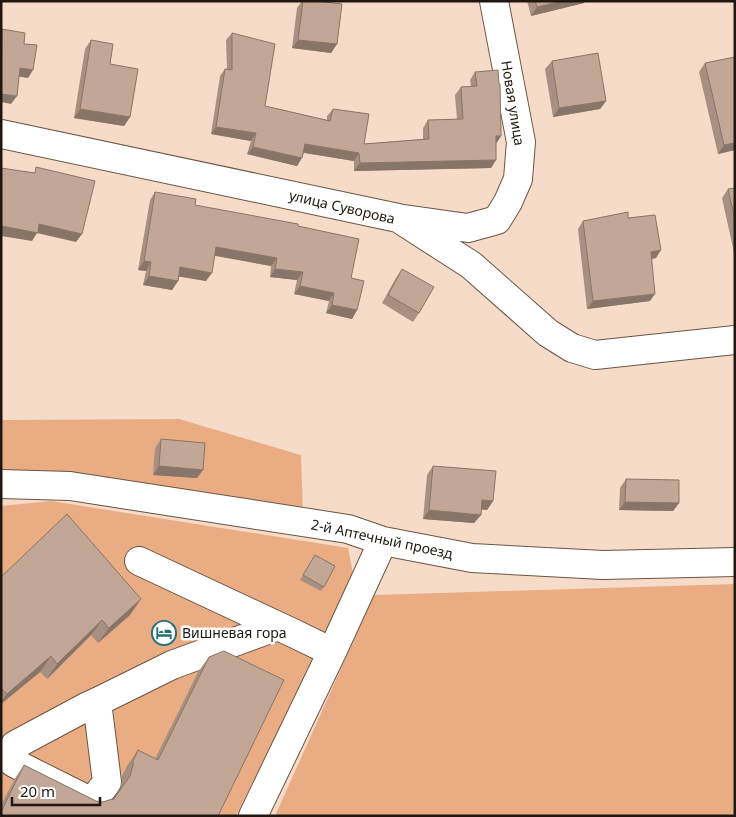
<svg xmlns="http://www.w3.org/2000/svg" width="736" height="817" viewBox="0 0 736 817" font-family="'Noto Sans',sans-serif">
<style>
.green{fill:#eaad83}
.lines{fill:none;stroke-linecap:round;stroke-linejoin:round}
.minor-casing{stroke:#6b5444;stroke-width:30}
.minor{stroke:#fff;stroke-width:28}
.wall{fill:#a79081}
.shaded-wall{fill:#887569}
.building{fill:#c2a796;stroke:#887569}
.labels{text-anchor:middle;stroke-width:5;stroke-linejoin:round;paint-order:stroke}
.street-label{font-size:14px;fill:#201710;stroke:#fff}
.poi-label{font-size:14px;fill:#201710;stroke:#fff;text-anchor:start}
</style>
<rect width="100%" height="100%" fill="#f7dbc9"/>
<!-- green -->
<path class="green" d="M179,419L301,455L303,512L1,472V420Z
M51,501L348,548L354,579L345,596L236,816H1V506Z
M735,584V816H275L374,595Z"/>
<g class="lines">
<defs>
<path id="minor" d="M1,134L398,218L471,265L548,333L572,348L595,355L735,340
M404,219L468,228L497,220L508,202L518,179L521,142L494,1
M1,484L70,486L348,529L383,541L472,558L603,565L735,562
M139,561L293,633L332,652
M97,702L107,782L92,802L14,763L15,745L86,707L97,702L172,665L278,626
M253,816L332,652L383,541"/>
</defs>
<!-- minor casing -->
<use href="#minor" class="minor-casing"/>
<!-- minor -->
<use href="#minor" class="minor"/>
</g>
<!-- wall -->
<path class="wall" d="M302,1H316L337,44L331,53L292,48L297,8Z
M527,1H585L584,3L531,16Z
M232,33L265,106L327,120V116L333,109L364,144L423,139V128L428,120H457L455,95L461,87L471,86L470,80L475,72L501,136L496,143V160L491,168L354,171V161L304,153L297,166L247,154L251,141L211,134L220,76L225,69H227L226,40Z
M91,40L110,64L130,117L124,126L74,118L85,49Z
M735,57V150L718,154L699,72L705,63Z
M552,61L606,101L600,109L553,117L545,69Z
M735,188V257L722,198L728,189Z
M155,192L195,205L298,226L351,278L357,310L352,319L326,313L329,301L294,294L297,280L270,277L271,266L215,255L206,281L179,276L178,281L172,290L143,285L146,271L138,270L150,200Z
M628,218L656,258L651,259L650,301L587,309L578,229L583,221Z
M402,269L419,313L413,322L382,303L396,278Z
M161,439L197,478L153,475L155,448Z
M433,466L493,501L487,510L481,509V515L474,523L423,519L427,475Z
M626,479L679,503L673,511L619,510L620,488Z
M315,555L324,587L321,591L300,580Z
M1,577L130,615L98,643L91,635L47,679L40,672L1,704Z
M209,657L218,816H1V805L14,780L24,765L96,801L103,802L113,800L120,791L122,781V776L127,766L138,750L155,759L198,672Z"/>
<!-- shaded-wall -->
<path class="shaded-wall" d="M562,1H585L584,3L531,16L537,7Z
M298,40L337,44L331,53L292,48Z
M20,68L33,70L28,78L15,76Z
M1,94L17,96L11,104L1,102Z
M606,101L600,109L553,117L559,108Z
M80,109L130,117L124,126L74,118Z
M216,127L256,133L251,141L211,134Z
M496,136H501L496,144Z
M735,143V150L718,154L724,145Z
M305,144L359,153L354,161L300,152Z
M253,147L302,158L297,166L247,154Z
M496,160L491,168L354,171L360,163Z
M39,224L82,234L76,242L37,233L32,241L1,236V226Z
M216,247L277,258L271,266L210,255Z
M661,250L656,258L645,260L651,252Z
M144,261L151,262L146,271L138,270Z
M180,267L212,273L206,281L175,276Z
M275,269L303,272L297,280L270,277Z
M149,276L178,281L172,290L143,285Z
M300,286L334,293L329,301L294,294Z
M655,294L650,301L587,309L593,301Z
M332,305L357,310L352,319L326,313Z
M159,466L203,470L197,478L153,475Z
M482,500L493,501L487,510L476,509Z
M625,502L679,503L673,511L619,510Z
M429,510L481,515L474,523L423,519Z
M141,599L130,615L98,643L109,628Z
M102,620L91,635L47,679L57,664Z
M51,656L40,672L1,704V701L7,694Z"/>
<!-- building -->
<path class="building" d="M303,1H316L342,4L337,44L298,40Z
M535,1H562L537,7Z
M2,29L25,33L24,44L37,45L33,70L20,68L17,96L1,94Z
M232,33L275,44L265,106L330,121L333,109L369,114L364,144L429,139L428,120L463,119L461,87L477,86L475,72L498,70L499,84H500L501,136H496V160L360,163L359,153L305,144L302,158L253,147L256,133L216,127L225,69L232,70Z
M91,40L113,44L110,64L138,69L130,117L80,109Z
M598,53L606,101L559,108L552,61Z
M735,57V143L724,145L705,63Z
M36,167L95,181L82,234L39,224L38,233L1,226V168L35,173Z
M735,188V220L728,189Z
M155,192L196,199L195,205L298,224V226L359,239L351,278L364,281L357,310L332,305L334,293L300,286L303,272L275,269L277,258L216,247L212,273L180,267L178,281L149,276L151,262L144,261Z
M628,212V218L655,215L661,250L651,252L655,294L593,301L583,221Z
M402,269L434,287L419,313L388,295Z
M161,439L205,443L203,470L159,466Z
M433,466L496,471L493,501L482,500L481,515L429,510Z
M626,479L679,480V503L625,502Z
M67,514L141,599L109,628L102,620L57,664L51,656L7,694L1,688V577Z
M315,555L335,566L324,587L303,575Z
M224,651L284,680L218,816H1V812L24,765L96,801L103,802L112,799L113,800L130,776L133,765V761L138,750L158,760L209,657Z"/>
<!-- icons -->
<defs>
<symbol id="hotel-ring" viewBox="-11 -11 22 22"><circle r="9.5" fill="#fff" stroke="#246e77" stroke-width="1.5"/><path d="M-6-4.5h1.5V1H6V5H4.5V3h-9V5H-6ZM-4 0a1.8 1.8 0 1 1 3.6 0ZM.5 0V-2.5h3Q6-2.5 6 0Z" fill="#246e77"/></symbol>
</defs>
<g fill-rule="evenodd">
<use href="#hotel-ring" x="150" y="619" width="28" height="28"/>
</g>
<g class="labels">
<!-- street labels -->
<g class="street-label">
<text transform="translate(513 103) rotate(81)" y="5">Новая улица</text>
<text transform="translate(342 207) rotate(13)" y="5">улица Суворова</text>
<text transform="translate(382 539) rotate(12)" y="5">2-й Аптечный проезд</text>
</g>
<!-- poi labels -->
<g class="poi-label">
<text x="182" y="638">Вишневая гора</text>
</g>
</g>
<!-- border -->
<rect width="736" height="817" fill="none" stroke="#201710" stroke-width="5"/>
<!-- scale -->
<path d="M12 797v8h88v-8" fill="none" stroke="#201710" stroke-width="2.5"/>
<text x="20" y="797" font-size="15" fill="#201710" stroke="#ffffff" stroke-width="4" paint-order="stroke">20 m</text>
</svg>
